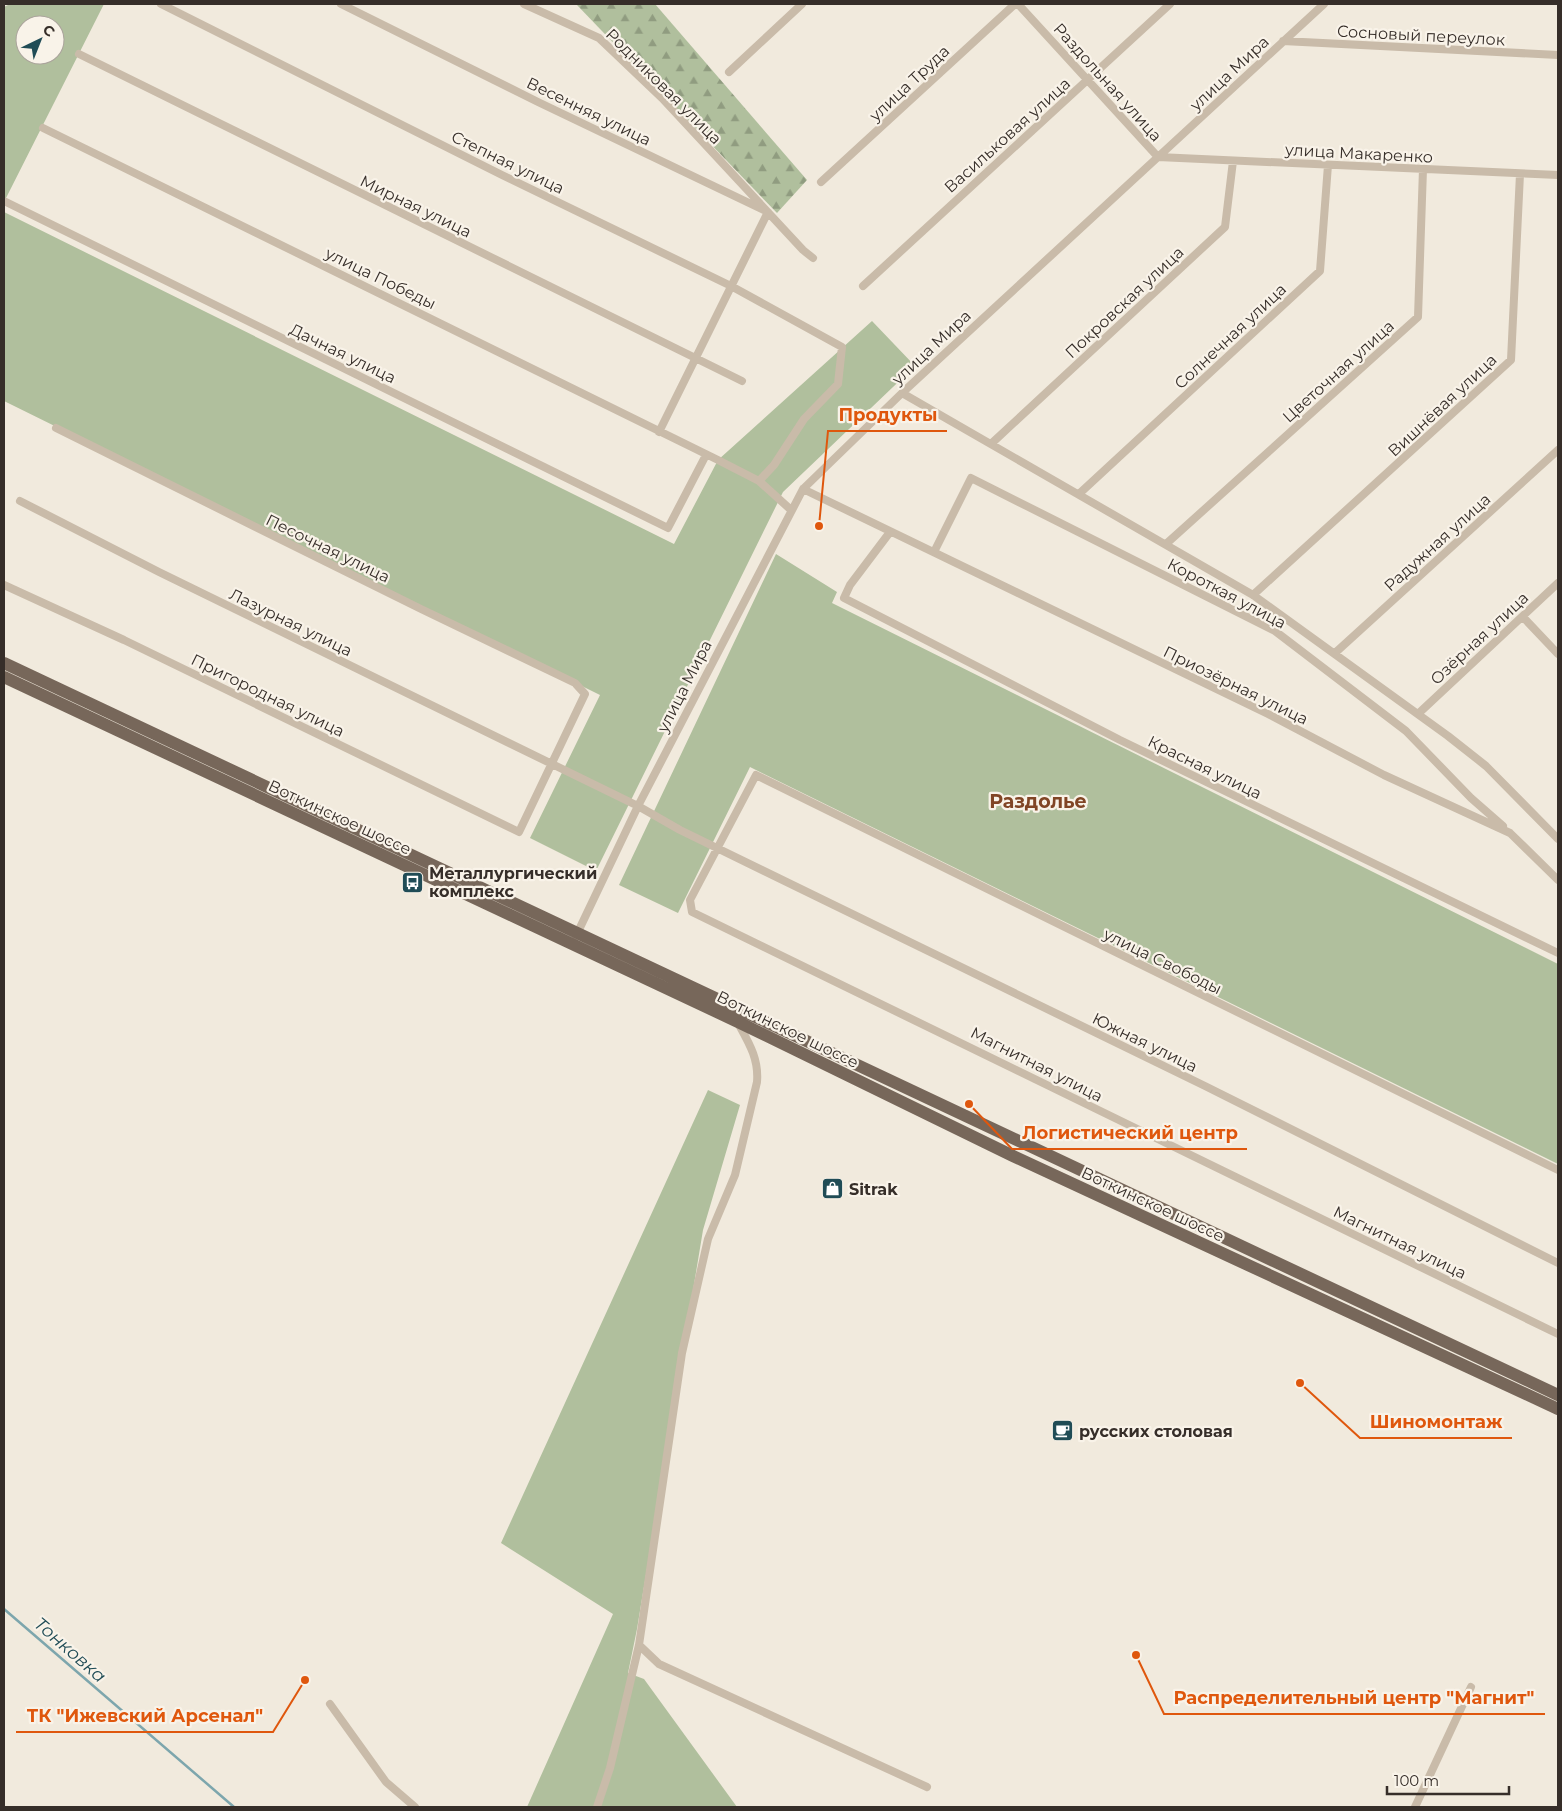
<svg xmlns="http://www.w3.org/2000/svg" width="1562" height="1811" viewBox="0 0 1562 1811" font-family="Montserrat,sans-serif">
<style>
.green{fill:#b0bf9d;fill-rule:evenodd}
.forest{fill:url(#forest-firs)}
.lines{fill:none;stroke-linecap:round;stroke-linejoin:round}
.stream{stroke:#7da6ad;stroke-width:2.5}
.street{stroke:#c9bba9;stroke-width:8}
.primary{stroke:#77675a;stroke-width:12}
.labels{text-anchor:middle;stroke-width:4.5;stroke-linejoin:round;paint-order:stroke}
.street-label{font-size:16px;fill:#362e29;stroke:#f9f3e9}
.poi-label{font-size:16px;font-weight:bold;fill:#362e29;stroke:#f9f3e9;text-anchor:start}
.water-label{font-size:18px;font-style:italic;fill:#204c56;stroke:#f9f3e9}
.quarter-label{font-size:19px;font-weight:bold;fill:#814525;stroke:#f9f3e9}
.leader{fill:none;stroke:#df570d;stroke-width:2}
.callout-dot{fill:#df570d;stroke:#f9f3e9;stroke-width:2}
.callout-label{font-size:18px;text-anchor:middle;font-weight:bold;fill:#df570d;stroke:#f9f3e9;stroke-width:4.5;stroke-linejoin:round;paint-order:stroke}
</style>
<defs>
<pattern id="forest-firs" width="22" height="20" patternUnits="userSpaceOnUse" patternTransform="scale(1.25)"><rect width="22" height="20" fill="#b0bf9d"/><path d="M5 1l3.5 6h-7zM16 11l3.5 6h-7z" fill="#909c80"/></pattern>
</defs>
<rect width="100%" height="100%" fill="#f1eadd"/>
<!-- green -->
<path class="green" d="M10,4H104L5,200L4,7ZM25,25H55V55H25Z
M4,212L674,544L718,460L872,321L915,366L783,492L596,871L530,838L600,695L4,401Z
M776,554L837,592L832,603L1558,964V1164L750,767L678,913L619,885Z
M708,1090L740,1105L703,1230L637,1629L628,1673L644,1679L737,1807H527L613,1614L501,1543Z"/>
<!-- forest -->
<path class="forest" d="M576,4H655L807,180L777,213Z"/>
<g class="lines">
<!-- stream -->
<path class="stream" d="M4,1609L234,1807"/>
<!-- street -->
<path class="street" d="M161,4L502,175L731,286L842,347L838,384L804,419L774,465L759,481
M341,4L538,102L768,212
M524,4L599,38L662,98L803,250L813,258
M1018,4L1158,157
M1283,41L1558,55
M79,54L742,381
M729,72L802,4
M43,128L718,460L759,481L790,509
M1158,157L1558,175
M821,182L1015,4
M6,202L668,528L706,455
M863,286L1170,4
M902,393L1253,595L1448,736L1486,766L1558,839
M659,432L768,212
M992,443L1225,227L1233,161
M803,489L1268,714L1384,775L1510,833L1558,880
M1080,493L1320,271L1328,165
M20,501L159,572L638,806L680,830L1205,1086L1558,1263
M890,532L850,585L844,598L1120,740L1558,953
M1166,544L1418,317L1423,169
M934,552L971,478L1275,631L1406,731L1471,798L1503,826
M4,585L124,640L519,832L585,694L575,683L421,609L56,428
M1253,595L1511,360L1520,174
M1523,617L1558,654
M1335,653L1558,450
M1419,713L1558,583
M576,936L638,806L803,489L902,393L1324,4
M1558,1170L756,775L690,900L692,912L1558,1334
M639,1645L659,1664L927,1787
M330,1704L386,1782L415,1807
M597,1807L610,1768L639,1645L682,1353L708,1239L735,1175L757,1082C759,1059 749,1043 738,1023
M1415,1807L1471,1687"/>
<!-- primary -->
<path class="primary" d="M4,663L1558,1395
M4,677L738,1022L1013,1156L1558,1409"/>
</g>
<!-- icons -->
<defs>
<symbol id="bus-square" viewBox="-11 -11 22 22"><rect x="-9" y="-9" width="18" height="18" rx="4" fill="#204c56" stroke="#f9f3e9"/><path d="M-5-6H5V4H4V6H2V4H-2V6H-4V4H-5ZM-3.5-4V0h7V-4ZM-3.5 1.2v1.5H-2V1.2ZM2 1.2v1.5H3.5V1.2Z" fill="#fff"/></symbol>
<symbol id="shop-square" viewBox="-11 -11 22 22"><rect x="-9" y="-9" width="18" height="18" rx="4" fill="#204c56" stroke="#f9f3e9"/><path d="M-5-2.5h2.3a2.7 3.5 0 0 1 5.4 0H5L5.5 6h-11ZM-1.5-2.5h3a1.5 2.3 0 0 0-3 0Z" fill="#fff"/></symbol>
<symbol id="cafe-square" viewBox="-11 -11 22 22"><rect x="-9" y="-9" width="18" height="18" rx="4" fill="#204c56" stroke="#f9f3e9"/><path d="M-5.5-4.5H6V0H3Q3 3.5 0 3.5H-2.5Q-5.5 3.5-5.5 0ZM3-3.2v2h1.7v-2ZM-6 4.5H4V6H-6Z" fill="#fff"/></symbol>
</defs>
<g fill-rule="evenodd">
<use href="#bus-square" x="400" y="870" width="25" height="25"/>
<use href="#shop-square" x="820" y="1176" width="25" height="25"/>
<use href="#cafe-square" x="1050" y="1418" width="25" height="25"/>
</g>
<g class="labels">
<!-- street labels -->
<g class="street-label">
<text transform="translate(1421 35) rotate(3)" y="6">Сосновый переулок</text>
<text transform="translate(1229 73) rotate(-43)" y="6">улица Мира</text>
<text transform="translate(1108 82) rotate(48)" y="6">Раздольная улица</text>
<text transform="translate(909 83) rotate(-43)" y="6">улица Труда</text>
<text transform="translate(664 86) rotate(45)" y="6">Родниковая улица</text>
<text transform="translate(589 111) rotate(26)" y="6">Весенняя улица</text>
<text transform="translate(1007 135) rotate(-42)" y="6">Васильковая улица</text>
<text transform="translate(1359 153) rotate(3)" y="6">улица Макаренко</text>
<text transform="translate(508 162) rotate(26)" y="6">Степная улица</text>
<text transform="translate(416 206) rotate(26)" y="6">Мирная улица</text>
<text transform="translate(381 278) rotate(26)" y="6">улица Победы</text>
<text transform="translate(1124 302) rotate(-43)" y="6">Покровская улица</text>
<text transform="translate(1230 336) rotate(-43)" y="6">Солнечная улица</text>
<text transform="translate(931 347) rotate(-43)" y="6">улица Мира</text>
<text transform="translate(343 353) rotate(26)" y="6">Дачная улица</text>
<text transform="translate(1338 371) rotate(-42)" y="6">Цветочная улица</text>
<text transform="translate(1442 405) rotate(-43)" y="6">Вишнёвая улица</text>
<text transform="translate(1437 542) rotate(-42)" y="6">Радужная улица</text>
<text transform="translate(328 548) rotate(26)" y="6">Песочная улица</text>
<text transform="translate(1227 593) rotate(28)" y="6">Короткая улица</text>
<text transform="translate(291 622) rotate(26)" y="6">Лазурная улица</text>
<text transform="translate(1479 638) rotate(-43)" y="6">Озёрная улица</text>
<text transform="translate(1236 685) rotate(26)" y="6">Приозёрная улица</text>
<text transform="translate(684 686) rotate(-63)" y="6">улица Мира</text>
<text transform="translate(268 695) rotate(26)" y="6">Пригородная улица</text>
<text transform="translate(1205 767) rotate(26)" y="6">Красная улица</text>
<text transform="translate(340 817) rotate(25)" y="6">Воткинское шоссе</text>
<text transform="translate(1163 961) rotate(26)" y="6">улица Свободы</text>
<text transform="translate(788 1029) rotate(26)" y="6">Воткинское шоссе</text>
<text transform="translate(1145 1042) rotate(26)" y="6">Южная улица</text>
<text transform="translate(1037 1064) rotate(27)" y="6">Магнитная улица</text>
<text transform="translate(1153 1204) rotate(25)" y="6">Воткинское шоссе</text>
<text transform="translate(1400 1242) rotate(26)" y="6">Магнитная улица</text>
</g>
<!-- poi labels -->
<g class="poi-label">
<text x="429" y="879">Металлургический<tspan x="429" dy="18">комплекс</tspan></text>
<text x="849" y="1195">Sitrak</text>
<text x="1079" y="1437">русских столовая</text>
</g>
<!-- water labels -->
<g class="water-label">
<text transform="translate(70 1650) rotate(41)" y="6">Тонковка</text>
</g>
<!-- quarter labels -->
<g class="quarter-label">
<text x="1038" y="808">Раздолье</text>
</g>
</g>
<!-- callouts -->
<path class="leader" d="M819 526L828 431H947M969 1104L1012 1149H1247M1300 1383L1360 1438H1512M1136 1655L1164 1714H1545M305 1680L273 1732H16"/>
<g class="callout-dot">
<circle cx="819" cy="526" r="5"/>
<circle cx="969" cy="1104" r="5"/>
<circle cx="1300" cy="1383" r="5"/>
<circle cx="1136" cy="1655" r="5"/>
<circle cx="305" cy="1680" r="5"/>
</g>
<g class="callout-label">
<text x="888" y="421">Продукты</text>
<text x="1130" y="1139">Логистический центр</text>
<text x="1436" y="1428">Шиномонтаж</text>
<text x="1354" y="1704">Распределительный центр "Магнит"</text>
<text x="145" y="1722">ТК "Ижевский Арсенал"</text>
</g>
<!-- border -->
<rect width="1562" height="1811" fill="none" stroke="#362e29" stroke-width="10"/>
<!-- north arrow -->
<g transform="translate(40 40) rotate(43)"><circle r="24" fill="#f9f3e9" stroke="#aba49c"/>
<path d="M0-4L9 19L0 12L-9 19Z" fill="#204c56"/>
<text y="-8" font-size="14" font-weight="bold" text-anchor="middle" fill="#362e29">С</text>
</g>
<!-- scale -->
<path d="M1387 1786v8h122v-8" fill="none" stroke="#362e29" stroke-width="2.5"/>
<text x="1394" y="1786" font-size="15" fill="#362e29" stroke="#f9f3e9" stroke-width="4" paint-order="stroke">100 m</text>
</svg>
